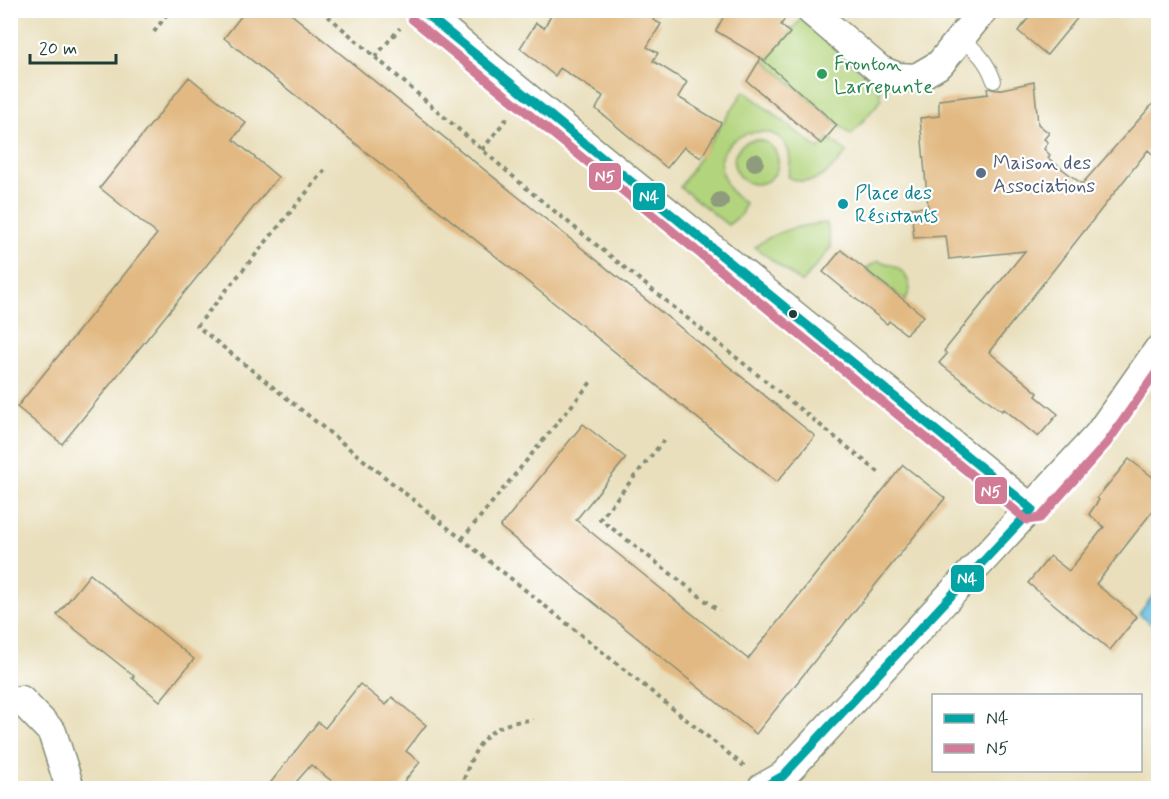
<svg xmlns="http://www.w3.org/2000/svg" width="1169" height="799" viewBox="0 0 1169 799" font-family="Mynerve,sans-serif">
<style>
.green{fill:#b2d47d;stroke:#688858;stroke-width:1.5}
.water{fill:#6ac3e7;stroke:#44808e;stroke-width:1.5}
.building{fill:#e2b982}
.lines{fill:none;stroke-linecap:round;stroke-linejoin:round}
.service-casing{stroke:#848e78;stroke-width:16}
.minor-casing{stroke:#848e78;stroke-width:31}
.path{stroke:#848e78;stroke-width:4;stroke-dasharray:4.5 4.5;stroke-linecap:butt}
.service{stroke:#fff;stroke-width:14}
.minor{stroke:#fff;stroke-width:28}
.bus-1-casing{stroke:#fff;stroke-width:14}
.bus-2-casing{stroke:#fff;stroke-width:14}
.bus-1{stroke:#02a4a5;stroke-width:9}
.bus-2{stroke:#d17b96;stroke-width:9}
.tree{fill:#8e9b7b}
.leisure-dot{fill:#2e9e5b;stroke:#fff;stroke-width:2}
.service-dot{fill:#5c6f8a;stroke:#fff;stroke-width:2}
.culture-dot{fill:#0f9aa8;stroke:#fff;stroke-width:2}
.bus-dot{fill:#1f3d34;stroke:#fff;stroke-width:2}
.labels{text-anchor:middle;stroke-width:4.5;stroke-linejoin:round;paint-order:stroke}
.leisure-label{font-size:20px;fill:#27864d;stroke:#fff;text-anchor:start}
.service-label{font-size:20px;fill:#4e5e75;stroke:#fff;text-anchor:start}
.culture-label{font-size:20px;fill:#0d838f;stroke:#fff;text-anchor:start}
.line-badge{stroke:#fff;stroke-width:2}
.badge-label{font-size:16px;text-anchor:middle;font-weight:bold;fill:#fff}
</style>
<rect width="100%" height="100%" fill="#fff"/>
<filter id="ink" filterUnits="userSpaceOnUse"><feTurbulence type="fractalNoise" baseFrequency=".0167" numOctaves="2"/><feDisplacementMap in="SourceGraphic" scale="12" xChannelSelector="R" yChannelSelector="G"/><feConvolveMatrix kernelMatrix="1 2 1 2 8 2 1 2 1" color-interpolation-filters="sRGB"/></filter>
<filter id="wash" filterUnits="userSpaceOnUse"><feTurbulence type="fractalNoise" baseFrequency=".008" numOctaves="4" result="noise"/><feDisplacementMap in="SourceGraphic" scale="24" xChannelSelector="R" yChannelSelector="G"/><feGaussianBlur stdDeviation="1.35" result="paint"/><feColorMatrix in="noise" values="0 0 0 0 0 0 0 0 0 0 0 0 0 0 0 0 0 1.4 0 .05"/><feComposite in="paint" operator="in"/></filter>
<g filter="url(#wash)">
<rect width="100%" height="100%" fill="#e9dfbc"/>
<!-- green -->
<path class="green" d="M801,19L879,86L881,100L851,135L765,61Z
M744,91L819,149L829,138L847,152C830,171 815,190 788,177C805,108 706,127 723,175C728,189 732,195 745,203L741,215L728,225L680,187Z
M734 162a22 22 0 1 1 44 0a22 22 0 1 1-44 0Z
M827,223L831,247L802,283L755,247C776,230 800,225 827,223Z
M878,261C894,264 909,272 910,290L905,301L866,268Z"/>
<!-- water -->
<path class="water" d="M1158,589V617L1152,625L1139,614Z"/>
<g id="blocks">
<!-- building -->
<path class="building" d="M246,10H286L815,436L777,482L224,38Z
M554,10H659L653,20L661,24L647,47L658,53L653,61L687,82L678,97L721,123L701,158L684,147L667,168L596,109L603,96L560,68L555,76L520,48L536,23L544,28Z
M727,10H790L781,25L790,33L765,61L762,59L837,125L821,144L747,81L761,58L716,31Z
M1035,10H1084L1047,55L1018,31Z
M189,77L246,123L233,139L278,177L62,444L17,407L157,234L100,188Z
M1034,82L1038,124L1049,133L1044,139L1048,142L1044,149L1050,155L1048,158L1082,184L1158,98V159L1148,150L989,352L1038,393L1036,396L1058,414L1038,437L1004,409L1002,411L939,363L947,354L944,351L1025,251L949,259L946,236L914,238L911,208L928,207L920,118L939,116V100L988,94L987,88L997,90Z
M841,250L924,316L906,334L889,321L887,324L823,272Z
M583,424L626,458L576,520L748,659L903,465L945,498L756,734L500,527Z
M1129,459L1158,481V504L1096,584L1137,617L1110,650L1028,583L1050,556L1069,571L1104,527L1089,514L1099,500L1097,498Z
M90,574L194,659L160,701L132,678L134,676L57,615Z
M360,684L386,705L392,697L426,725L406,751L420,762L398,789H342L311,765L290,789L268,786L318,722L325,728Z"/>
</g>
</g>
<g filter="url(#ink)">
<use href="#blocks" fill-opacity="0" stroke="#848e78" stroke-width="1.5"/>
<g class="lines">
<defs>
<path id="service" d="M961,38C977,51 987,61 994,81"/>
<path id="minor" d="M420,10L1032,509
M810,10L880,70L898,77L916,78L940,64L983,10
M21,700L52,732L70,788
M762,788L783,776L1098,435L1158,350"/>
</defs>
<!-- service casing -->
<use href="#service" class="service-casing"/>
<!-- minor casing -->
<use href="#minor" class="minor-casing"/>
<!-- path -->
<path class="path" d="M321,10L532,193L882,475
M154,32L170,10
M375,57L400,28
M482,150L508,117
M325,170L197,326L744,766
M664,440L600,519L719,611
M462,539L591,382
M461,788C474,747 485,722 533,720"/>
<!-- service -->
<use href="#service" class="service"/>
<!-- minor -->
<use href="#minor" class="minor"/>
<defs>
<path id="bus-1" d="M421,10L1032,509L783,776L762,788"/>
<path id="bus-2" d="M412,19L1027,520L1040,518L1107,443L1158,370"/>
</defs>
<!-- bus-1 casing -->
<use href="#bus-1" class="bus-1-casing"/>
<!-- bus-2 casing -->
<use href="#bus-2" class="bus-2-casing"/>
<!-- bus-1 -->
<use href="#bus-1" class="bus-1"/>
<!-- bus-2 -->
<use href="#bus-2" class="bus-2"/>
</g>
<!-- trees -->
<g class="tree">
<circle cx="755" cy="162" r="9"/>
<circle cx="720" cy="201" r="9"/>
</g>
</g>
<!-- markers -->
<circle class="leisure-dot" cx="822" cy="74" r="6"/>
<circle class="service-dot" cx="981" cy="173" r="6"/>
<circle class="culture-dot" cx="843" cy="204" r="6"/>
<circle class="bus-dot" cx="793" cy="314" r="5"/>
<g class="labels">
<!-- leisure labels -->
<g class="leisure-label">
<text x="834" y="70">Fronton<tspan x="834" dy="23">Larrepunte</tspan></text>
</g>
<!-- service labels -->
<g class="service-label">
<text x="993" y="169">Maison des<tspan x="993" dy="23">Associations</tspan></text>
</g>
<!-- culture labels -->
<g class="culture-label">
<text x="855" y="199">Place des<tspan x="855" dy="23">Résistants</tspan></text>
</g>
</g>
<g class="line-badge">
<rect x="588" y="162" width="34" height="29" rx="6" fill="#d17b96"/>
<rect x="632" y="182" width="34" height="29" rx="6" fill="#02a4a5"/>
<rect x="974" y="476" width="34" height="29" rx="6" fill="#d17b96"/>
<rect x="950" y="564" width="35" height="29" rx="6" fill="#02a4a5"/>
</g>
<g class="badge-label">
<text x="605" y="182">N5</text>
<text x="649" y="202">N4</text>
<text x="991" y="497">N5</text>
<text x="967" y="584">N4</text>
</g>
<!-- margin -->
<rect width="1169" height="799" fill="none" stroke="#fff" stroke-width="36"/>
<!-- legend -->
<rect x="932" y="694" width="210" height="78" fill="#ffffff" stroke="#a5b1ae" stroke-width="1.5"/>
<rect x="944" y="714" width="30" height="9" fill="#02a4a5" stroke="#a5b1ae" stroke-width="1.5"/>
<text x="986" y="724" font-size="18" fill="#1f3d34">N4</text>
<rect x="944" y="744" width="30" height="9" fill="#d17b96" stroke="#a5b1ae" stroke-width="1.5"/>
<text x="986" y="754" font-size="18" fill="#1f3d34">N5</text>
<!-- scale -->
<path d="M30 54v9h86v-9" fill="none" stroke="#1f3d34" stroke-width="3"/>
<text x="39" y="54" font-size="18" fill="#1f3d34" stroke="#ffffff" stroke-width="4.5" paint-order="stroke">20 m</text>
</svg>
